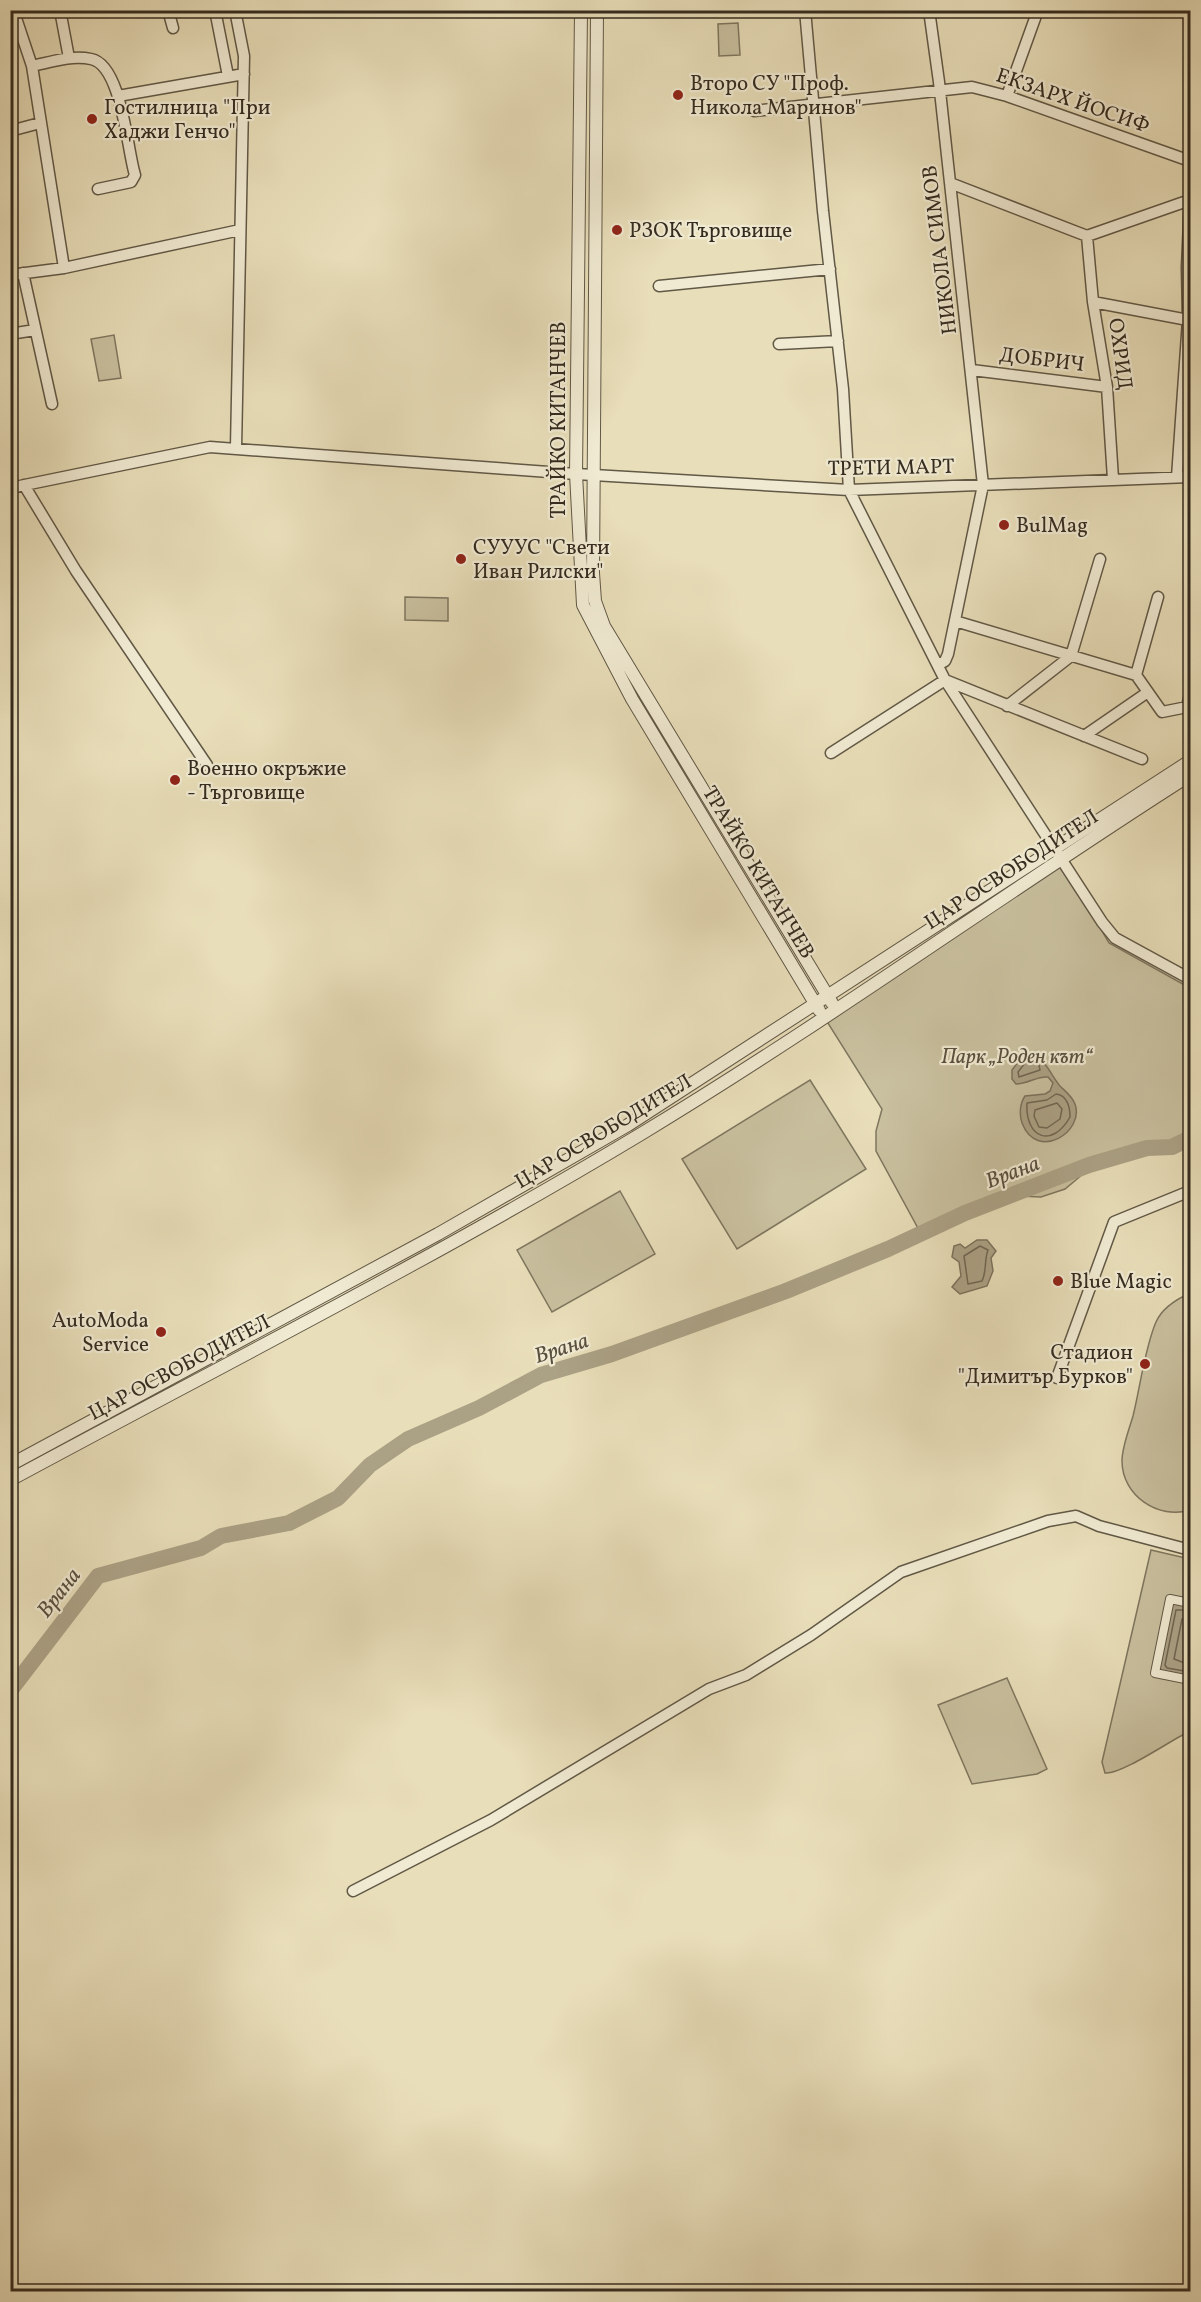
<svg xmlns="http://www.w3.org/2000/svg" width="1201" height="2302" viewBox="0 0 1201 2302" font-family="Vollkorn,serif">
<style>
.green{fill:#c9c09f;stroke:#7e765f;stroke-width:1.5}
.water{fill:#aba185;stroke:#7b725c;stroke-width:1.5}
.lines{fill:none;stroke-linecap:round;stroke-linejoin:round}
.shore{stroke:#706652;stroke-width:1.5}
.river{stroke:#aba185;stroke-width:16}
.pedestrian-casing{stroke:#615846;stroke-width:10}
.minor-casing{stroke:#615846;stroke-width:13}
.tertiary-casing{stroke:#615846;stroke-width:14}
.pedestrian{stroke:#f0ead2;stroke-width:8}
.minor{stroke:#f0ead2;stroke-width:10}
.tertiary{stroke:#f0ead2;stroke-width:12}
.poi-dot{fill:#8f2418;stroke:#f0ead2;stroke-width:2}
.labels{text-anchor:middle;stroke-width:4.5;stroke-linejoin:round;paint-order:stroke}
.poi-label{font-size:21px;fill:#342b1f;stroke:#f0ead2;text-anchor:start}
.street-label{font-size:21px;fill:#342b1f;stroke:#f0ead2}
.park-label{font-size:21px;font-style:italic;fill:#59503f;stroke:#f0ead2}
.water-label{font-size:22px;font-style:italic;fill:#584e3e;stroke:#f0ead2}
</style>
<rect width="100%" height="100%" fill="#e8deb9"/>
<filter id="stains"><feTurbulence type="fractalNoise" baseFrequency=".00333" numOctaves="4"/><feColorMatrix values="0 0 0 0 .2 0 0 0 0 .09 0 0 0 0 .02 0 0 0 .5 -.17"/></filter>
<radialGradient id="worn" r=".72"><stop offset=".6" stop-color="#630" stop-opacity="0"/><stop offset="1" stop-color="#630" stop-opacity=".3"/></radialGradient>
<!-- green -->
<path class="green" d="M738,23L740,55L719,56L718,24Z
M114,335L121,378L99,381L91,339Z
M405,597L448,598V621L405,620Z
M1062,863L1109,943L1190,988V1138L1169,1144L1125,1149L1083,1174L1065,1189L1041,1197L1018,1196L919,1230L876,1151V1131L882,1109L826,1020Z
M810,1080L866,1169L737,1249L682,1159Z
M620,1191L655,1254L552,1312L517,1250Z
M1190,1293V1510C1159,1520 1122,1496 1122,1461C1122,1447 1129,1430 1133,1416C1140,1388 1145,1347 1156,1322C1162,1308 1177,1299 1190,1293Z
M1151,1550L1190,1559V1731C1171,1740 1121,1775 1105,1773L1102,1762Z
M1007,1678L1047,1769L1037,1774L972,1784L938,1705Z"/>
<!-- water -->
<path class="water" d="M1034,1055C1047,1062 1051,1075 1060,1086C1066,1092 1072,1096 1075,1104C1085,1132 1037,1162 1022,1123C1019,1114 1020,1103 1025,1096L1045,1094L1050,1091L1053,1083L1048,1077C1037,1076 1028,1084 1016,1084L1012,1079V1070L1022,1057Z
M977,1240H987L996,1251L991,1258L993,1271L987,1286L960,1294L952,1287L961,1276L959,1262L952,1257L954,1246L960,1244L965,1248Z
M1172,1601L1190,1605V1678L1158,1672Z"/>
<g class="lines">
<!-- shore -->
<path class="shore" d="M1033,1061L1039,1065L1040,1070L1019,1077L1018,1072L1025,1063Z
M1056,1094C1067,1095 1070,1107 1070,1117C1052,1149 1025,1138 1027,1103L1047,1100Z
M1057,1103L1062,1109L1060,1119L1047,1128L1039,1127L1034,1116L1035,1110Z
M980,1246L988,1250C984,1260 987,1271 982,1281L968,1284L964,1256Z
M1190,1610H1176L1165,1665L1167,1668L1190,1672
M1190,1618L1182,1619L1174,1659L1190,1665"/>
<!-- river -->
<path class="river" d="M10,1691L98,1576L201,1548L221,1536L289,1523L338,1498L370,1465L408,1439L479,1408L541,1375L612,1354L786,1291L888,1249L965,1213L1089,1165L1147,1148L1172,1147L1190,1138"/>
<defs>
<path id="pedestrian" d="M1190,1603L1170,1599L1155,1673L1190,1680"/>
<path id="minor" d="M60,10L69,58
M168,10L173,28
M215,10L228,76
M235,10L244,56L236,448
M805,10L823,211L843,389L849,490L945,680L1102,922L1115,938L1190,979
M929,10L939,82L983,485L948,654L945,661L938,665
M10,19L16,18L32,66L64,268
M32,66C51,62 71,55 91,59C122,65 127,150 135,175L131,182L98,189
M118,96L244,74
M1007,96L1038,10
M754,111L972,87L1007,96L1190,161
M10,131L40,123
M950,183L1087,236L1190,200
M1087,236L1093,302L1107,387L1113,479
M23,273L52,404
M10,275L64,268L240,230
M659,286L830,269
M1093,302L1188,320
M10,334L35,330
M779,344L838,341
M972,370L1107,387
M1177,477L1188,320L1187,267L1190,199
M24,485L76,571L207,765
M10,488L210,447L576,474L849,490L1190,477
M955,621L1136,675L1162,712L1187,707L1190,710
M1136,675L1158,597
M1007,706L1071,656L1100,559
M1187,707L1190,694
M1084,736L1148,692
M831,753L945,680L1142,759
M1057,1378L1114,1222L1190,1191
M353,1891L491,1820L709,1689L746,1675L811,1635L901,1572L1048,1521L1076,1516L1099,1526L1190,1550"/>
<path id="tertiary" d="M581,10L576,474L583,605L632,699L819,1010
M597,10L593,573L595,601L604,626L832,1003
M10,1465L438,1234L628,1125L1190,761
M10,1480C221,1366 435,1258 641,1134C828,1021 1006,892 1190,775"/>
</defs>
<!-- pedestrian casing -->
<use href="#pedestrian" class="pedestrian-casing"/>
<!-- minor casing -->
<use href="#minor" class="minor-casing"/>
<!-- tertiary casing -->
<use href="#tertiary" class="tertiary-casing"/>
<!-- pedestrian -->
<use href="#pedestrian" class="pedestrian"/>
<!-- minor -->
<use href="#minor" class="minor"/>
<!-- tertiary -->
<use href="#tertiary" class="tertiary"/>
</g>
<!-- markers -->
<g class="poi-dot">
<circle cx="678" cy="95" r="6"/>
<circle cx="92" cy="119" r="6"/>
<circle cx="617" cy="230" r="6"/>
<circle cx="1004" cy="525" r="6"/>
<circle cx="461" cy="559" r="6"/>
<circle cx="175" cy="780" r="6"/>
<circle cx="1058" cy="1281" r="6"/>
<circle cx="161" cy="1332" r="6"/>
<circle cx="1145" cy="1364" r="6"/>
</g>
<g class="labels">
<!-- poi labels -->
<g class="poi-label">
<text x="690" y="90">Второ СУ "Проф.<tspan x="690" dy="24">Никола Маринов"</tspan></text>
<text x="104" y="114">Гостилница "При<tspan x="104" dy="24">Хаджи Генчо"</tspan></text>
<text x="629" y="237">РЗОК Търговище</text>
<text x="1016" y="532">BulMag</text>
<text x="473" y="554">СУУУС "Свети<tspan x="473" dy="24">Иван Рилски"</tspan></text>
<text x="187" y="775">Военно окръжие<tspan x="187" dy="24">- Търговище</tspan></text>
<text x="1070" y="1288">Blue Magic</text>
<text x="149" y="1327" text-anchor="end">AutoModa<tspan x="149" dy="24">Service</tspan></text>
<text x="1133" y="1359" text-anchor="end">Стадион<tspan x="1133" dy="24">"Димитър Бурков"</tspan></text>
</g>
<!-- street labels -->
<g class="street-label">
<text transform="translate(1073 100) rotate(19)" y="7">ЕКЗАРХ ЙОСИФ</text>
<text transform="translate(939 250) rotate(-97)" y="7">НИКОЛА СИМОВ</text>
<text transform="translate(1121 354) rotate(82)" y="7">ОХРИД</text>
<text transform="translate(1042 359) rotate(7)" y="7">ДОБРИЧ</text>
<text transform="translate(558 420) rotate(-90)" y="7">ТРАЙКО КИТАНЧЕВ</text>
<text transform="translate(891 467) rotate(-1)" y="7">ТРЕТИ МАРТ</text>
<text transform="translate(1011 869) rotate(-33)" y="7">ЦАР ОСВОБОДИТЕЛ</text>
<text transform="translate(759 872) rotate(59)" y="7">ТРАЙКО КИТАНЧЕВ</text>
<text transform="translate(603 1131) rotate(-31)" y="7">ЦАР ОСВОБОДИТЕЛ</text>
<text transform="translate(179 1367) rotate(-28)" y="7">ЦАР ОСВОБОДИТЕЛ</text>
</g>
<!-- park labels -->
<g class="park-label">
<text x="1017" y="1063">Парк „Роден кът“</text>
</g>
<!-- water labels -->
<g class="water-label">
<text transform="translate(1012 1171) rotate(-21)" y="8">Врана</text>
<text transform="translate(561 1347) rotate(-18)" y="8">Врана</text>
<text transform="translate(58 1592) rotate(-52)" y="8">Врана</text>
</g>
</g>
<!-- margin -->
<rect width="1201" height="2302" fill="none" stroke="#e8deb9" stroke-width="36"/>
<rect x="12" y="12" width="1177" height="2278" fill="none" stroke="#342b1f" stroke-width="3"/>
<rect x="18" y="18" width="1165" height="2266" fill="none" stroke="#342b1f" stroke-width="1.5"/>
<rect width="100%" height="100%" filter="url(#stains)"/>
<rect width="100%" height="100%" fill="url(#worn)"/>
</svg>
